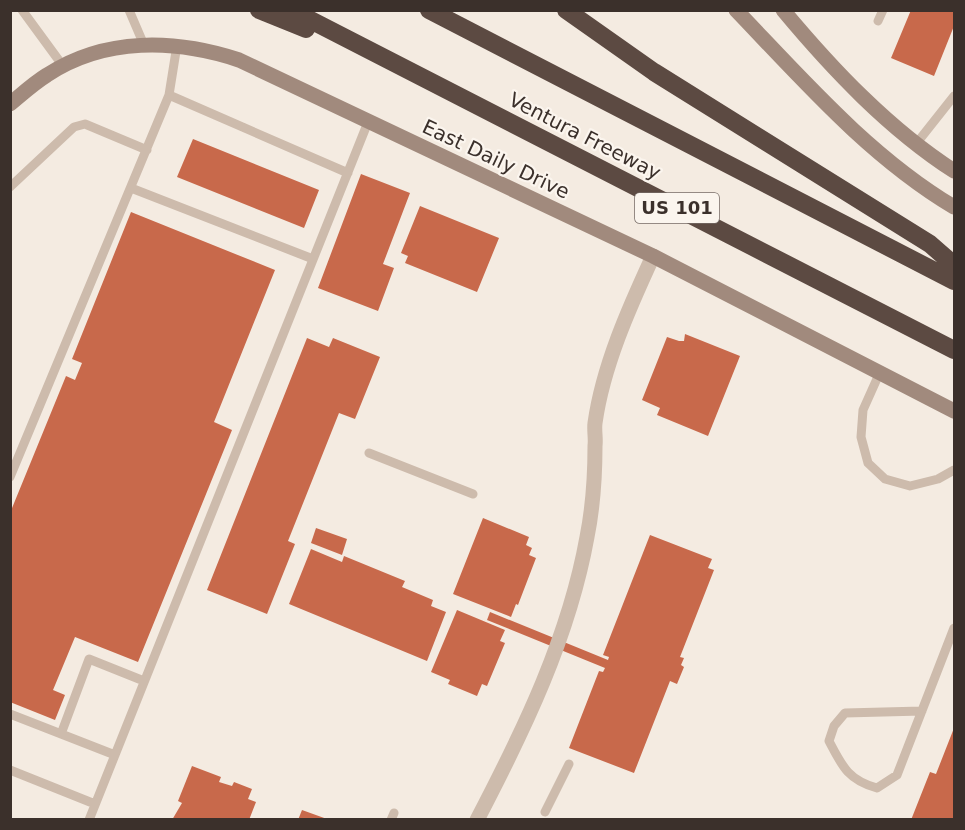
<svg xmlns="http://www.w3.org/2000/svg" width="965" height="830" viewBox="0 0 965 830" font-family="'DejaVu Sans',sans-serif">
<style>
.building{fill:#c8694b}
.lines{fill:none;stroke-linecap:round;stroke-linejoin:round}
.service{stroke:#cdbbac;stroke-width:9}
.minor{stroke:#cdbbac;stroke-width:15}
.secondary{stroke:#a18a7d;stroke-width:15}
.motorway{stroke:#5c4a42;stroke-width:18}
.labels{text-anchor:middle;stroke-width:4.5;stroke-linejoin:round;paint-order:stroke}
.shield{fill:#fbf5ee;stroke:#756b66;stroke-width:1.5}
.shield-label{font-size:18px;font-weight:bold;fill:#3b302b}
.street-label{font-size:20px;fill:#3b302b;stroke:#fbf5ee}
</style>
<rect width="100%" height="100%" fill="#f4ebe1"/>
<!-- building -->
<path class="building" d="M911,10H954V26L934,76L891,58Z
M193,139L319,190L304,228L177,177Z
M361,174L410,193L383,264L394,268L378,311L318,288Z
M420,206L499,238L477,292L405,263L408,256L401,253Z
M131,212L275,270L214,422L232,430L138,662L75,637L53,690L65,695L55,720L10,702V513L66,376L75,380L82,363L72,359Z
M685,334L740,356L708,436L657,415L660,408L642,400L667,337L679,341H684Z
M307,338L329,347L333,338L380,357L355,419L339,413L288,541L295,544L267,614L207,590Z
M483,518L529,537L526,545L532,548L529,555L536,558L518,605L516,604L511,617L453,594Z
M316,528L347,539L342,555L311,543Z
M650,535L712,559L708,568L714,570L680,657L684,658L681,665L684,667L677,684L670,681L634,773L569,748L599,671L603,672L605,668L487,620L490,612L608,660L609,657L603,655Z
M311,549L342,562L344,556L405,581L402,587L433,600L431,606L446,612L427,661L289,604Z
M457,610L505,630L500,641L505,643L487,686L482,684L477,696L448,684L450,680L431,672Z
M954,728V820H911L930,772L936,774Z
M192,766L221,777L219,782L232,786L234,782L252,789L248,799L256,802L249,820H172L182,803L178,801Z
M302,810L327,819V820H298Z"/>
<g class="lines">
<!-- service -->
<path class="service" d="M22,10L63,66
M129,10L144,45
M878,21L883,10
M169,95L348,173
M916,144L954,96
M10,187L74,127L85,124L147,150
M131,188L313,259
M880,372L863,410L861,437L868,463L885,479L910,486L938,479L954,470
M369,453L473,494
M10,477L169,95L177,45
M922,711L845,713L834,726L829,741C842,766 848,780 877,788L897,775L954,628
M10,714L115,755
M61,734L89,659L144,681
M10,770L95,804
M545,812L569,764
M89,820L368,122
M391,820L394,813"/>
<!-- minor -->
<path class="minor" d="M477,820C524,730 569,637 587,537C593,507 595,476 595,446C596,438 594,431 595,423C603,366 629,308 653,256"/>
<!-- secondary -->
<path class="secondary" d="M736,10C804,81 870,157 954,207
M783,10C833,70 889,129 954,171
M10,104C22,94 34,83 47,75C105,37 175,39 239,60L653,256L954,411"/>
<!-- motorway -->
<path class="motorway" d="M259,10L306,29
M291,10L954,350
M429,10L954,281
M566,10L654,72L930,244L954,265"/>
</g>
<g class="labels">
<!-- shield labels -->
<rect class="shield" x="635" y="193" width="84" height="30" rx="4.5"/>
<g class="shield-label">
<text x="677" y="214">US 101</text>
</g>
<!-- street labels -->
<g class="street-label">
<text transform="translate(585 136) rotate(27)" y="7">Ventura Freeway</text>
<text transform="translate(496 159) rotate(25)" y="7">East Daily Drive</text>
</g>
</g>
<!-- border -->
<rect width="965" height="830" fill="none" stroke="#3b302b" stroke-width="24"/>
</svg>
